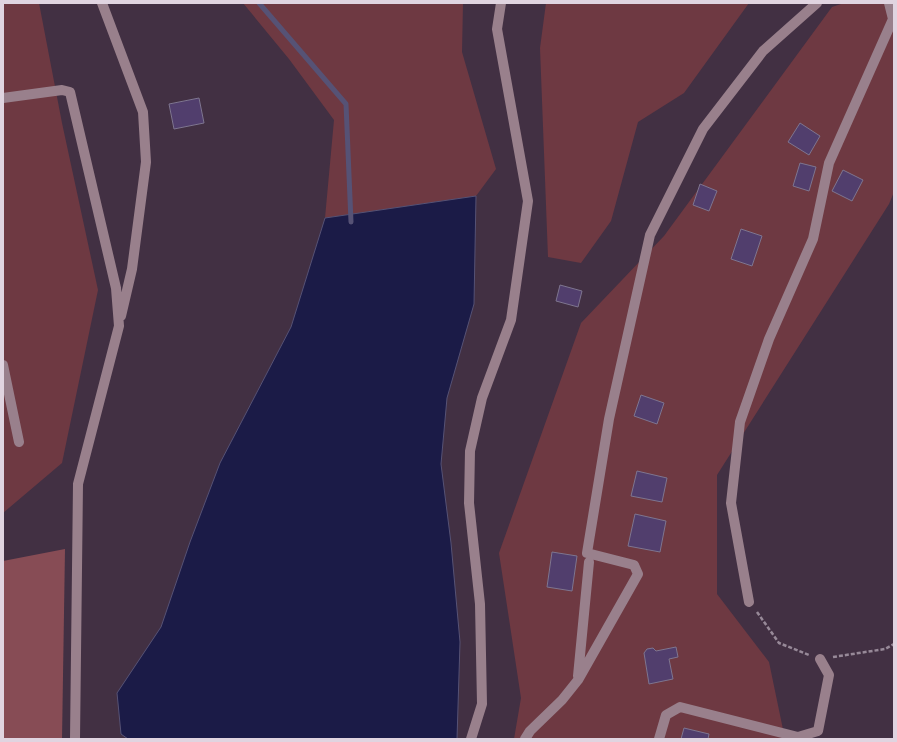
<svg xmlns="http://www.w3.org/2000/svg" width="897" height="742" viewBox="0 0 897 742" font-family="Commissioner,sans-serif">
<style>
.green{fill:#6e3942}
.forest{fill:#874c55}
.water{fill:#1b1b47;stroke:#565275}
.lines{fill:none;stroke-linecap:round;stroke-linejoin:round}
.stream{stroke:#565275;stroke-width:5}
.building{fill:#513e6d;stroke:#7e758f}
.path{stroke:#978998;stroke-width:2.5;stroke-dasharray:4 2;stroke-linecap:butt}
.minor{stroke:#99808c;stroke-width:10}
</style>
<rect width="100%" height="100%" fill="#423043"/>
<!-- green -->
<path class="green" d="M3,3H39L62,123L98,290L62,463L3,513Z
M243,3H463L462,52L496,169L476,196L325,218L334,120L289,59Z
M546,3H749L684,93L638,122L611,221L581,263L548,257L540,48Z
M844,3H894V192L889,204L717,475V594L769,662L785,739H514L521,698L499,553L581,323L664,236L832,7Z"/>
<!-- forest -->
<path class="forest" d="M65,549L62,739H3V561Z"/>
<!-- water -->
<path class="water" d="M476,196L474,304L447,398L441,464L451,543L460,642L457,739H128L121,734L117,693L161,627L190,542L220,463L291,327L325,218Z"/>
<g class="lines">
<!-- stream -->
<path class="stream" d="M259,3L346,104L351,222"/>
</g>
<!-- building -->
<path class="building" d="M199,98L204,123L174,129L169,104Z
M800,123L820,136L809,155L788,142Z
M800,163L816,167L809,191L793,186Z
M843,170L863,180L852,201L832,191Z
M700,184L717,191L709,211L693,205Z
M741,229L762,236L752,266L731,259Z
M560,285L582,291L578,307L556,301Z
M641,395L664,403L657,424L634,416Z
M637,471L667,478L662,502L631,496Z
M635,514L666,521L660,552L628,546Z
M552,552L577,556L572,591L547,587Z
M676,647L678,657L669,659L673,679L649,684L644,653L647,649L653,648L656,651Z
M684,728L709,734L708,739H681Z"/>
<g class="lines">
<!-- path -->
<path class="path" d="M757,612L779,643L809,655
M833,657L885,649L894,644"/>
<!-- minor -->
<path class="minor" d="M102,3L143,112L146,162L132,269L121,316
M3,98L62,90L70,92L116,288L119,326L78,484L75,739
M3,365L19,442
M749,602L731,503L740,422L769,339L813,239L829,163L893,19L889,3
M578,676L589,562
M471,739L482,704L480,604L469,503L470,451L482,398L511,320L528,201L497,29L501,3
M525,739L530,731L562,700L578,680L638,574L634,565L587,553L609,419L650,235L703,129L763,51L817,3
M659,739L666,715L680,707L798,737L818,731L829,675L820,659"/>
</g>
<!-- border -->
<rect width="897" height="742" fill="none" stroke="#e0d4e0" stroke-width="8"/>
</svg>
